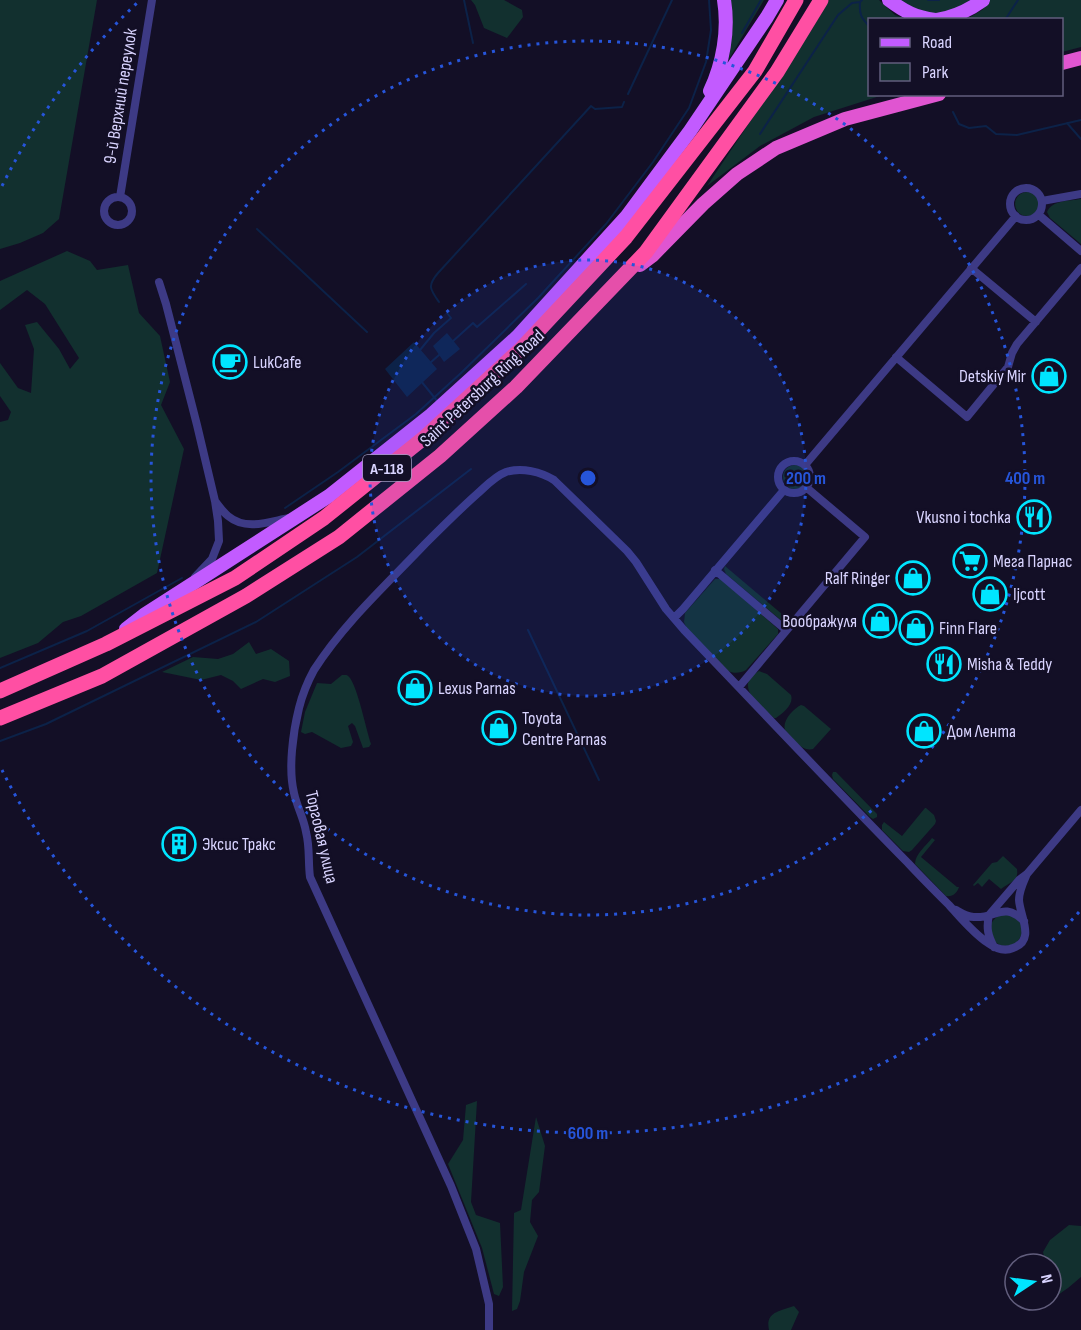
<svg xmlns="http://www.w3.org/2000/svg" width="1081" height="1330" viewBox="0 0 1081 1330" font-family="'Sofia Sans Condensed',sans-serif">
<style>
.green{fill:#12302f}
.water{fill:#0c2248}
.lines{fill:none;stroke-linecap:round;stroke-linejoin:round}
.stream{stroke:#0c2248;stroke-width:2}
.minor{stroke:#3d3a85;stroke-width:8}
.primary{stroke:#c25bff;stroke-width:14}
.trunk{stroke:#e055d1;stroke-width:14}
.motorway{stroke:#ff4fa3;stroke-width:15}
.ring{fill:none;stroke:#2655da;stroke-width:3;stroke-dasharray:3 6}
.labels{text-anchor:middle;stroke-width:5;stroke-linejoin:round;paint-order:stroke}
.shield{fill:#130f26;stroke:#9e99be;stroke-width:1.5}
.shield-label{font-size:16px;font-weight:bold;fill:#d9d4ff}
.street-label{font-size:18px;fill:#d9d4ff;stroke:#130f26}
.poi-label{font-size:18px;fill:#d9d4ff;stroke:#130f26;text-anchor:start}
.centre{fill:#2655da;stroke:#130f26;stroke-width:3}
.ring-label{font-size:18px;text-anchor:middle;font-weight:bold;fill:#2655da;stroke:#130f26;stroke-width:5;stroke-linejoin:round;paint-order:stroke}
</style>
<rect width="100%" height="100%" fill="#130f26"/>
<!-- green -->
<path class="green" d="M0,0H97L59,219L43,233L20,243L0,249Z
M471,0H504L522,10L523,17L507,38L484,28L475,5Z
M729,0H764L729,59L731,40Z
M829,0H879L895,15L906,19L870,20V94L883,95L814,117L760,146L707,186L812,29Z
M897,0H976L952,13L928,14Z
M990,0H1081V47L1062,52V20H965L982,10Z
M1015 204a12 12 0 1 1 24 0a12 12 0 1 1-24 0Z
M1081,199V244L1050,218L1047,212C1052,200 1069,201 1081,199Z
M67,251L90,261L97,270L128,265L139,313L160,336L170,382L161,405L184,449L157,573L81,616L63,622L38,643L0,658V422L8,420L11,412L0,396V363L18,388L31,393L34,349L25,325L37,322L59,349L70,369L79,358L45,304L27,290L0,310V281Z
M783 477a12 12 0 1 1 24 0a12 12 0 1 1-24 0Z
M725,566L789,620L782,621L726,574L724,569Z
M715,579H721L778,629V634L746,670C741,673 734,674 728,671L686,627L684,622L685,613Z
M249,642L256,654L271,649L289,661L290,676L275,682L263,679L241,689L233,681L221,675L201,680L162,672L193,657L218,659L233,654Z
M759,671L767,674L791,695C794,704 784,713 776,718H774C761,706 732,686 759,671Z
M342,675C346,675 347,674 350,678C358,689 366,729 371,744L369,747L363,748L355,726L352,723L348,726L353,742L351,746L341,748L312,732L305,734L301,732L305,712L317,683L331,684Z
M801,705L804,706L831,729L813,749C801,752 793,738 785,730C782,721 793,709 801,705Z
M833,772H836L877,814V817L873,819L870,817L833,779L832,775Z
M925,808H926L934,815L936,821L935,824L912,850L909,852L903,851L882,830V825L884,822L902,836Z
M932,838L935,840L921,857L957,887H959C957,893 953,897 946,896L915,864C915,854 926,846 932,838Z
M1003,856L1017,869C1019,882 1009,882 1001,889L989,879L982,887L978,883L974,886L973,885L992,863L997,862Z
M990 930a16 16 0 1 1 32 0a16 16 0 1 1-32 0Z
M477,1101L471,1202L476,1215L500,1223L503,1287L499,1296L494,1294L482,1248L448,1164L463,1140L466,1105Z
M536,1117L545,1146L539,1192L532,1200L530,1222L538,1236L524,1272L520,1301L517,1309L512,1311L514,1213L521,1210Z
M1069,1225L1081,1226V1277L1068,1288L1055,1297L1051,1296V1264H1046L1043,1252L1050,1240Z
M794,1306L799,1312L791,1330H769C765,1312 780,1311 794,1306Z"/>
<!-- water -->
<path class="water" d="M447,333L460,349L444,362L433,346Z
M414,342L437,369L407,397L385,369Z"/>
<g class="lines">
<!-- stream -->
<path class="stream" d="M464,0L473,43
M862,0L860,2C859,14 861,18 870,27
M928,0H939
M1005,20L1018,0
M742,33L761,0
M628,94L672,0
M953,112L959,124L969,128L986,126L996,134L1017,135L1081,120
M1067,123L1081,139
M760,134L838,15L852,3L860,2
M257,229L367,332
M439,302C430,289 427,286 438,273L591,106L595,109L622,107L624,102
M452,342L473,323L477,327L526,284
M420,350L434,333L451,318L447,313
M430,363L439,355
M421,381L438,402
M285,508L338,472L416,414L461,373L538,298L606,224L653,162L689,108L706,62L711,30L709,0
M528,630L599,780
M0,668L87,631L182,578
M0,741L46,724L256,622L357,557L471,469"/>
<!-- minor -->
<path class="minor" d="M1010 204a16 16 0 1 1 32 0a16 16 0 1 1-32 0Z
M104 211a14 14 0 1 1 28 0a14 14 0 1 1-28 0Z
M120,197L152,0
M1042,201L1081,194
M1039,215L1081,251
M971,268L1036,322
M159,282L166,304L197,425L215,501L218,521L219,541L212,559L195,577
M896,357L967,417L1008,367L1012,353L1017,344L1081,268
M778 477a16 16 0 1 1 32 0a16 16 0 1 1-32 0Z
M805,465L1016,216
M215,501C219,506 223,512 228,516C246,531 268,522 289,518
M715,570L786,630
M674,618L683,609L784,490
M739,687L865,537L807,488
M956,910C961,913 967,917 974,917C996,919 1003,901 1024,921
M994,947C988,936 986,928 989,915L1019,880L1027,874L1081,810
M489,1330V1304L476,1249L451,1186L310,877C308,862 310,847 306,832C304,819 297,807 294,793C288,769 293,732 299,708C302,696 308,681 314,670C344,623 387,584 425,544C442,527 459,510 477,494C486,486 495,476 506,472C522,467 541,472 554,480L627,551L636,562L666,609L684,630C758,707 832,786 908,863C921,877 935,891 949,905C961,918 973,933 988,943C995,948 1004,952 1013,948C1036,940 1020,917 1019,900C1019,891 1023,883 1027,874"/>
<!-- primary -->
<path class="primary" d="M889,0C905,12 915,17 935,20
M937,20C955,17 968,11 983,0
M710,91C723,64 729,30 724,0
M126,629L144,615L329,496L431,415L518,336L627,216L690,131L767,17L777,0"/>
<!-- trunk -->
<path class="trunk" d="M1062,63L1081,58
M640,265L652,256L703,204L737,174L776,148L845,119L939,94"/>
<!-- motorway -->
<path class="motorway" d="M0,691L106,644L235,578L324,518L425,437L522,348L626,237L755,71L796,0
M0,718L102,676L246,596L339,537L440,456L516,387L646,252L777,72L821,0"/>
</g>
<!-- distance rings -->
<circle cx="588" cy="478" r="218" fill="#2655da" fill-opacity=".12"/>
<g class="ring">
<circle cx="588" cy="478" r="218"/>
<circle cx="588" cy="478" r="437"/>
<path d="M1079 912A655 655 0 0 1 2 770M2 186A655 655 0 0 1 137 3"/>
</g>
<!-- icons -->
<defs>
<symbol id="cafe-ring" viewBox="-11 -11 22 22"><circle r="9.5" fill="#130f26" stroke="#00e5ff" stroke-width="1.5"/><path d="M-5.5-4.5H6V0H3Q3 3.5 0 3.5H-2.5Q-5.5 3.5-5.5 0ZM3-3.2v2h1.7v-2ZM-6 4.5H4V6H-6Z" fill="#00e5ff"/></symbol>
<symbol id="shop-ring" viewBox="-11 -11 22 22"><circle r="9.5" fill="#130f26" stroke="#00e5ff" stroke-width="1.5"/><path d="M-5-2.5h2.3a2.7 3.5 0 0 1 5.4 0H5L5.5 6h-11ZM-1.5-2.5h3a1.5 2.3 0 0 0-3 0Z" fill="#00e5ff"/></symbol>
<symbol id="restaurant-ring" viewBox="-11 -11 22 22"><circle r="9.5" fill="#130f26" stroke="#00e5ff" stroke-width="1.5"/><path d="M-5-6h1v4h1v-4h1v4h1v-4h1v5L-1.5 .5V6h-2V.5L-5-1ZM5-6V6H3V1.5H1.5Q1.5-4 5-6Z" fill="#00e5ff"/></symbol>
<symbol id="supermarket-ring" viewBox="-11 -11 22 22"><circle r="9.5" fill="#130f26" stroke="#00e5ff" stroke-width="1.5"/><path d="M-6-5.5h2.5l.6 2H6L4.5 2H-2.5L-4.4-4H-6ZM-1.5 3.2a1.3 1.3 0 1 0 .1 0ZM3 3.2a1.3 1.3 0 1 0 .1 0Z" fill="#00e5ff"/></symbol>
<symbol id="building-ring" viewBox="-11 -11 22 22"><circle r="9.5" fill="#130f26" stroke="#00e5ff" stroke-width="1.5"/><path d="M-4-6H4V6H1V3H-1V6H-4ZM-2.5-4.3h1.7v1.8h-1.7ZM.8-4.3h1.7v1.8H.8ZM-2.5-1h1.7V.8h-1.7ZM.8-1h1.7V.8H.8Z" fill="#00e5ff"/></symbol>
</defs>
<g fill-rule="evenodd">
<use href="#cafe-ring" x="211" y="343" width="38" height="38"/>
<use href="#shop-ring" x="1030" y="357" width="38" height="38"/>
<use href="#restaurant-ring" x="1015" y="498" width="38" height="38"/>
<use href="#supermarket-ring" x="951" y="542" width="38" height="38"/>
<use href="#shop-ring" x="894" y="559" width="38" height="38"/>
<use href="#shop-ring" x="971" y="575" width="38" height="38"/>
<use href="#shop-ring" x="861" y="602" width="38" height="38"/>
<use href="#shop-ring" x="897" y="609" width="38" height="38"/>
<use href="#restaurant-ring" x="925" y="645" width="38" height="38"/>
<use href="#shop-ring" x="396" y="669" width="38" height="38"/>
<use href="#shop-ring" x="480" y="709" width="38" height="38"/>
<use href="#shop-ring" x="905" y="712" width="38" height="38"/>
<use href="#building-ring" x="160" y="825" width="38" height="38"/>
</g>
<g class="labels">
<!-- shield labels -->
<rect class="shield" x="363" y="455" width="48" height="26" rx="4.5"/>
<g class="shield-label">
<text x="387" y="474">А-118</text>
</g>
<!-- street labels -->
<g class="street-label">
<text transform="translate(120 96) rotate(-81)" y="6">9-й Верхний переулок</text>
<text transform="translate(482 388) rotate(-43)" y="6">Saint Petersburg Ring Road</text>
<text transform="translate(322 837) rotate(77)" y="6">Торговая улица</text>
</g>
<!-- poi labels -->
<g class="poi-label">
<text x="253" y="368">LukCafe</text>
<text x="1026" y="382" text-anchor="end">Detskiy Mir</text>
<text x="1011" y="523" text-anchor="end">Vkusno i tochka</text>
<text x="993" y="567">Мега Парнас</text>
<text x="890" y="584" text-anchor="end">Ralf Ringer</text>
<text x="1013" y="600">Ijcott</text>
<text x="857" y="627" text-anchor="end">Воображуля</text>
<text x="939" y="634">Finn Flare</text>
<text x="967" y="670">Misha &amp; Teddy</text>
<text x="438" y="694">Lexus Parnas</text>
<text x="522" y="724">Toyota<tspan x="522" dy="21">Centre Parnas</tspan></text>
<text x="947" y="737">Дом Лента</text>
<text x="202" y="850">Эксис Тракс</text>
</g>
</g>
<circle cx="588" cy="478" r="9" class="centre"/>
<g class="ring-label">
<text x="806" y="484">200 m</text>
<text x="1025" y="484">400 m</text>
<text x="588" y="1139">600 m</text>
</g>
<!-- legend -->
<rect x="868" y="18" width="195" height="78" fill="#130f26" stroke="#625e7d" stroke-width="1.5"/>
<rect x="880" y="38" width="30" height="9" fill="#c25bff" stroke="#625e7d" stroke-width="1.5"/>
<text x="922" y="48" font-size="18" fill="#d9d4ff">Road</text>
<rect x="880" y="63" width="30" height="18" fill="#12302f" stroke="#625e7d" stroke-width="1.5"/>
<text x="922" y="78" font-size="18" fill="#d9d4ff">Park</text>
<!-- north arrow -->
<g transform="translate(1033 1282) rotate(77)"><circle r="28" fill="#130f26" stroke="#625e7d" stroke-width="1.5"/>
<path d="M0-4.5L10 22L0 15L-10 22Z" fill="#00e5ff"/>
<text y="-9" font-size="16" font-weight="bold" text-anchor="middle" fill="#d9d4ff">N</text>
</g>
</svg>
